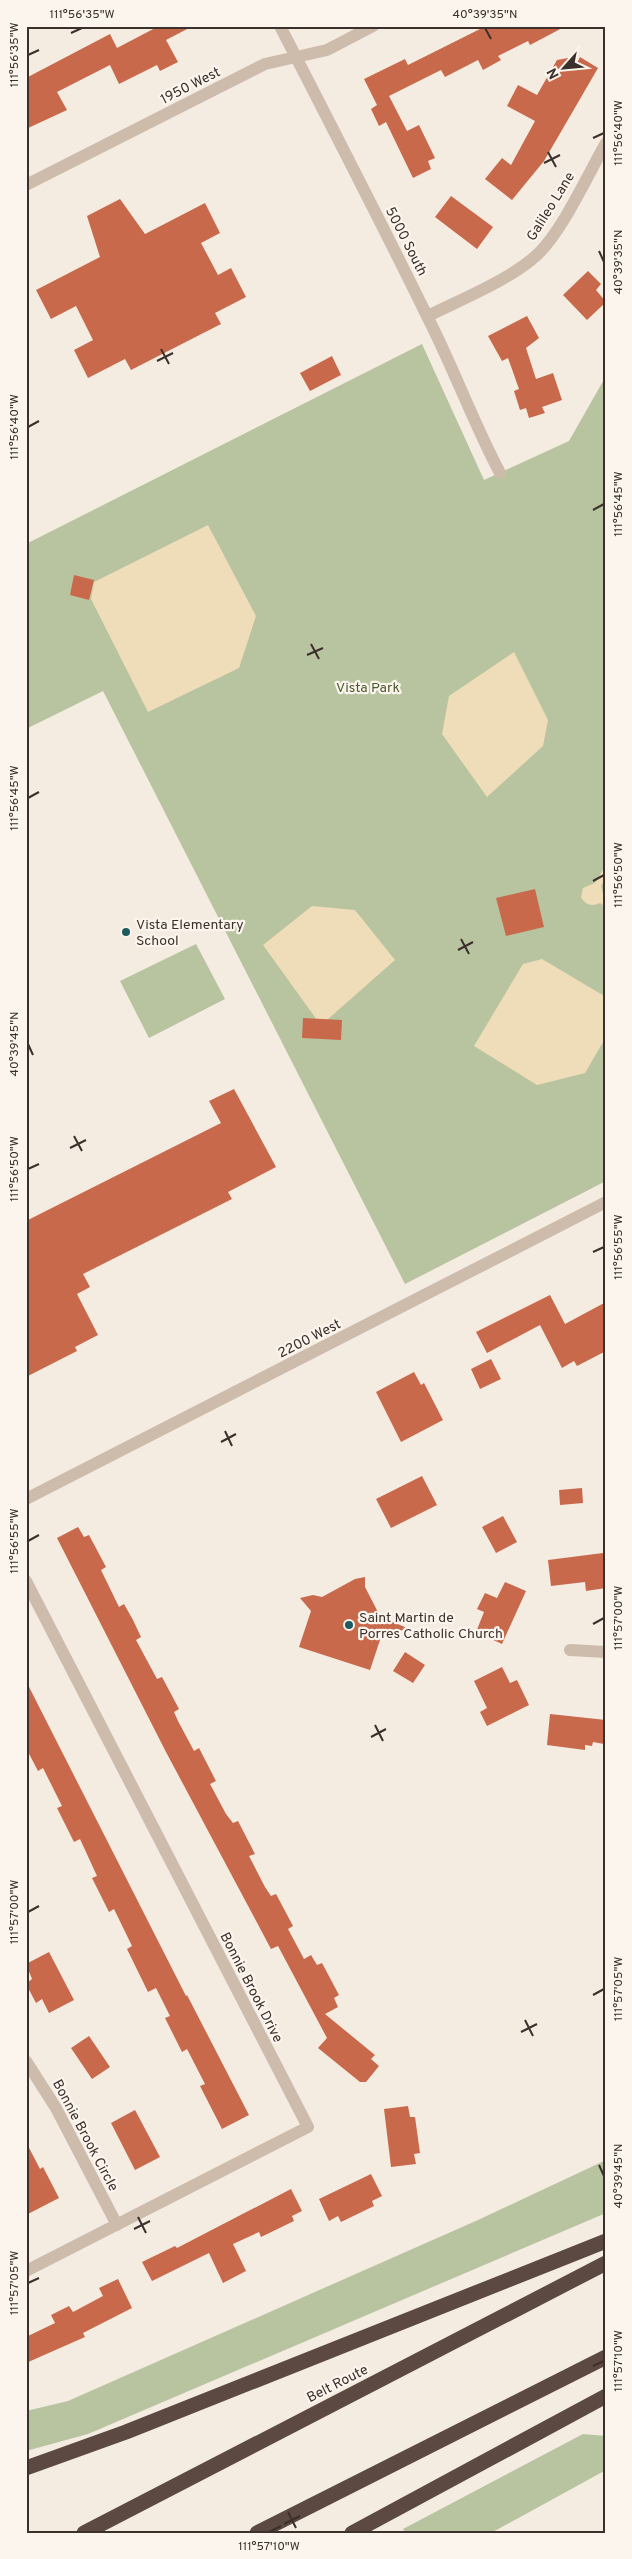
<svg xmlns="http://www.w3.org/2000/svg" width="632" height="2559" viewBox="0 0 632 2559" font-family="Overpass,sans-serif">
<style>
.green{fill:#b8c4a0}
.sand{fill:#efdcb8}
.building{fill:#c8694b}
.lines{fill:none;stroke-linecap:round;stroke-linejoin:round}
.minor{stroke:#cdbbac;stroke-width:12}
.tertiary{stroke:#cdbbac;stroke-width:12}
.motorway{stroke:#5c4a42;stroke-width:15}
.ticks{fill:none;stroke:#3b302b;stroke-width:2}
.poi-dot{fill:#1f5a5e;stroke:#fbf5ee;stroke-width:2}
.labels{text-anchor:middle;stroke-width:4.5;stroke-linejoin:round;paint-order:stroke}
.street-label{font-size:14px;fill:#3b302b;stroke:#fbf5ee}
.park-label{font-size:14px;fill:#4a5a2e;stroke:#fbf5ee}
.poi-label{font-size:14px;fill:#3b302b;stroke:#fbf5ee;text-anchor:start}
.neatline{fill:none;stroke:#3b302b;stroke-width:2}
.ticks-label{font-size:12px;text-anchor:middle;fill:#3b302b}
</style>
<rect width="100%" height="100%" fill="#f4ebe1"/>
<!-- green -->
<path class="green" d="M422,344L484,480L569,441L606,376V1181L405,1284L103,691L26,729V544Z
M196,944L225,999L149,1038L120,981Z
M606,2160V2213L88,2434L26,2451V2411L68,2401L478,2220Z
M583,2434L606,2436V2470L491,2533H406L403,2529Z"/>
<!-- sand -->
<path class="sand" d="M208,525L256,616L239,668L148,712L91,599L94,582Z
M514,652L548,720L543,746L487,797L442,734L449,696Z
M606,865V877L601,886L606,907L600,903C592,907 585,905 581,897L583,888L595,883Z
M312,906L355,910L395,960L327,1020H317L263,945Z
M542,959L606,997V1037L585,1073L537,1085L474,1046L523,964Z"/>
<!-- building -->
<path class="building" d="M159,26H193L166,40L178,62L160,71L157,65L119,84L110,65L57,92L67,110L26,129V78L110,34L117,48Z
M486,26H566L530,45L528,41L498,56L501,60L483,70L478,60L445,77L441,70L389,96L407,131L419,125L435,158L428,161L431,169L413,178L386,122L379,126L371,109L377,105L364,79L405,59L408,65Z
M580,57L598,68L544,161L512,200L485,179L502,158L511,165L535,121L507,106L518,85L537,95L557,60L568,58L577,63Z
M451,196L493,227L477,249L435,217Z
M120,199L145,234L205,203L220,233L201,243L218,275L231,268L246,297L215,313L221,324L131,370L125,359L88,378L74,350L93,340L76,306L51,319L36,290L100,257L87,216Z
M588,271L601,284L596,290L606,302L587,320L563,295Z
M527,316L539,338L526,348L536,379L553,373L562,400L542,407L545,413L529,418L526,408L520,410L514,391L519,389L508,358L502,361L488,336Z
M332,356L341,375L310,391L300,373Z
M74,575L94,580L89,600L70,595Z
M535,889L544,927L506,936L496,898Z
M303,1018L342,1020L341,1040L302,1038Z
M234,1089L276,1167L228,1192L232,1199L83,1274L90,1287L77,1294L98,1335L75,1347L77,1351L26,1377V1221L221,1123L209,1101Z
M550,1295L565,1324L606,1302V1351L577,1366L574,1361L562,1368L540,1325L487,1353L476,1332Z
M491,1359L501,1379L480,1389L471,1369Z
M414,1372L421,1385L424,1383L443,1420L401,1442L376,1392Z
M422,1476L437,1505L391,1528L376,1499Z
M582,1488L583,1503L560,1505L559,1490Z
M503,1516L517,1542L496,1553L482,1527Z
M78,1527L84,1537L89,1535L106,1567L101,1570L119,1607L124,1604L133,1620L141,1637L136,1640L157,1679L162,1677L179,1709L174,1712L178,1721L194,1751L199,1748L216,1781L210,1784L226,1814L233,1823L238,1821L255,1854L249,1856L265,1887L271,1896L276,1894L284,1909L293,1926L288,1929L304,1959L311,1955L317,1965L322,1963L339,1995L334,1998L338,2007L325,2014L375,2055L371,2059L379,2066L366,2082H360L318,2048L327,2038L278,1946L271,1949L166,1752L57,1538Z
M603,1553L606,1588L586,1591L585,1582L551,1586L548,1560Z
M365,1577V1587L380,1616L409,1629L382,1634L370,1670L299,1647L311,1611L300,1598L313,1595L322,1597L355,1579Z
M505,1582L526,1591L502,1644L476,1632L484,1612L477,1609L485,1593L497,1598Z
M405,1652L425,1665L413,1683L393,1671Z
M502,1667L510,1683L517,1680L529,1705L487,1726L480,1712L487,1708L474,1681Z
M26,1681L186,1996L187,1995L249,2115L222,2129L200,2086L205,2084L187,2049L182,2052L165,2018L170,2016L156,1988L148,1992L127,1949L132,1946L114,1909L109,1912L92,1878L97,1876L80,1839L74,1842L57,1808L62,1806L43,1768L38,1771L26,1748Z
M550,1714L606,1720L604,1744L593,1742L592,1746L585,1745V1750L547,1745Z
M49,1952L74,2000L49,2013L42,1999L36,2003L26,1984L32,1979L26,1964Z
M89,2036L110,2067L92,2079L71,2048Z
M408,2106L410,2117H415L420,2153L414,2154L416,2164L391,2167L384,2109Z
M135,2110L160,2157L135,2170L111,2123Z
M26,2142L40,2169L43,2167L59,2198L26,2215Z
M371,2174L382,2196L372,2201L374,2206L341,2222L338,2216L329,2221L319,2199Z
M291,2189L302,2211L292,2216L294,2221L261,2237L259,2232L233,2244L246,2271L223,2283L209,2253L152,2281L142,2262L175,2246L177,2248Z
M118,2279L132,2308L83,2333L85,2337L26,2363V2337L55,2323L51,2315L69,2306L73,2312L103,2296L99,2288Z"/>
<g class="lines">
<!-- minor -->
<path class="minor" d="M280,26C330,123 380,220 428,318C454,369 473,422 500,473
M26,185L265,64L327,50L373,26
M428,316C462,299 510,280 538,254C564,228 587,176 606,143
M26,1581L308,2127L26,2271
M570,1650L606,1652
M26,2061L56,2108L117,2225"/>
<!-- tertiary -->
<path class="tertiary" d="M26,1499L606,1202"/>
<!-- motorway -->
<path class="motorway" d="M26,2468L126,2432L606,2241
M84,2533L606,2263
M257,2533L606,2357
M352,2533L606,2396"/>
</g>
<!-- ticks -->
<path class="ticks" d="M485,28L491,39M71,33L82,28M28,55L39,50M593,138L604,133M548,152L556,167M544,163L560,155M599,251L604,262M161,349L169,364M157,361L173,353M28,427L39,421M593,510L604,504M311,644L319,659M307,655L323,648M28,798L39,792M593,881L604,875M461,939L469,954M458,950L473,942M28,1044L33,1055M74,1136L82,1151M70,1148L86,1140M28,1169L39,1164M593,1252L604,1247M225,1431L232,1446M221,1442L236,1434M28,1541L39,1535M593,1624L604,1618M375,1725L383,1741M371,1737L386,1729M28,1912L39,1906M593,1995L604,1989M525,2020L533,2036M521,2032L537,2024M599,2165L604,2176M138,2217L146,2233M134,2229L150,2221M28,2283L39,2278M593,2366L604,2361M288,2512L296,2528M284,2524L300,2516M269,2532L281,2526"/>
<!-- markers -->
<g class="poi-dot">
<circle cx="126" cy="932" r="5"/>
<circle cx="349" cy="1625" r="5"/>
</g>
<g class="labels">
<!-- street labels -->
<g class="street-label">
<text transform="translate(190 85) rotate(-27)" y="5">1950 West</text>
<text transform="translate(550 206) rotate(-58)" y="5">Galileo Lane</text>
<text transform="translate(407 241) rotate(63)" y="5">5000 South</text>
<text transform="translate(309 1338) rotate(-27)" y="5">2200 West</text>
<text transform="translate(252 1987) rotate(63)" y="5">Bonnie Brook Drive</text>
<text transform="translate(86 2135) rotate(62)" y="5">Bonnie Brook Circle</text>
<text transform="translate(337 2383) rotate(-27)" y="5">Belt Route</text>
</g>
<!-- park labels -->
<g class="park-label">
<text x="368" y="692">Vista Park</text>
</g>
<!-- poi labels -->
<g class="poi-label">
<text x="136" y="929">Vista Elementary<tspan x="136" dy="16">School</tspan></text>
<text x="359" y="1622">Saint Martin de<tspan x="359" dy="16">Porres Catholic Church</tspan></text>
</g>
</g>
<!-- border -->
<rect width="632" height="2559" fill="none" stroke="#fbf5ee" stroke-width="55"/>
<!-- north arrow -->
<g transform="translate(564 68) rotate(243)" stroke="#fbf5ee" stroke-width="4" paint-order="stroke">
<path d="M0-4L9 19L0 12L-9 19Z" fill="#3b302b"/>
<text y="-8" font-size="14" font-weight="bold" text-anchor="middle" fill="#3b302b">N</text>
</g>
<rect x="28" y="28" width="576" height="2504" class="neatline"/>
<g class="ticks-label">
<text x="82" y="18">111°56'35"W</text>
<text x="485" y="18">40°39'35"N</text>
<text transform="translate(14 55) rotate(-90)" y="4">111°56'35"W</text>
<text transform="translate(618 133) rotate(-90)" y="4">111°56'40"W</text>
<text transform="translate(618 262) rotate(-90)" y="4">40°39'35"N</text>
<text transform="translate(14 427) rotate(-90)" y="4">111°56'40"W</text>
<text transform="translate(618 504) rotate(-90)" y="4">111°56'45"W</text>
<text transform="translate(14 798) rotate(-90)" y="4">111°56'45"W</text>
<text transform="translate(618 875) rotate(-90)" y="4">111°56'50"W</text>
<text transform="translate(14 1044) rotate(-90)" y="4">40°39'45"N</text>
<text transform="translate(14 1169) rotate(-90)" y="4">111°56'50"W</text>
<text transform="translate(618 1247) rotate(-90)" y="4">111°56'55"W</text>
<text transform="translate(14 1541) rotate(-90)" y="4">111°56'55"W</text>
<text transform="translate(618 1618) rotate(-90)" y="4">111°57'00"W</text>
<text transform="translate(14 1912) rotate(-90)" y="4">111°57'00"W</text>
<text transform="translate(618 1989) rotate(-90)" y="4">111°57'05"W</text>
<text transform="translate(618 2176) rotate(-90)" y="4">40°39'45"N</text>
<text transform="translate(14 2283) rotate(-90)" y="4">111°57'05"W</text>
<text transform="translate(618 2361) rotate(-90)" y="4">111°57'10"W</text>
<text x="269" y="2550">111°57'10"W</text>
</g>
</svg>
